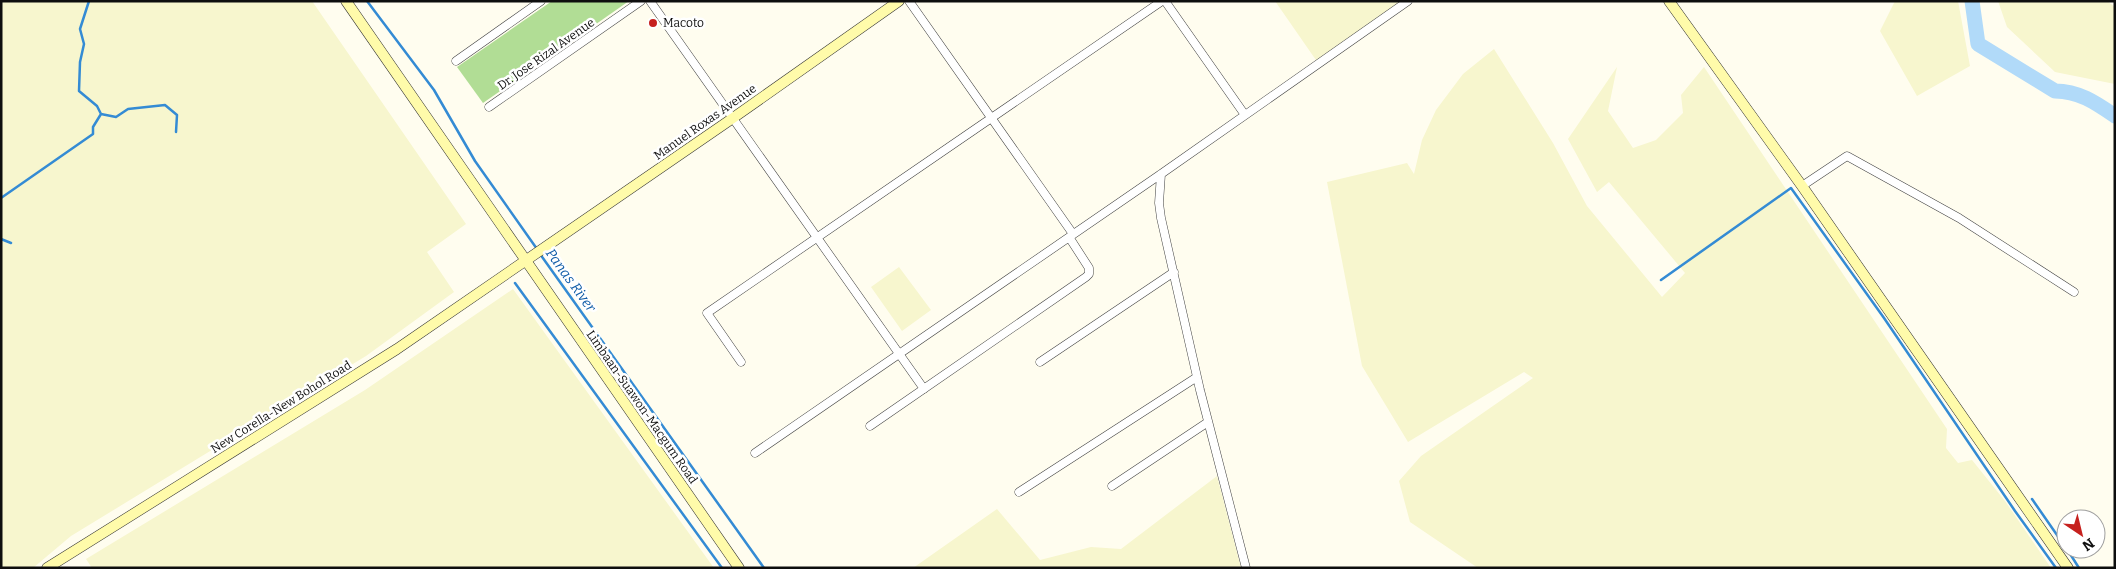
<svg xmlns="http://www.w3.org/2000/svg" width="2116" height="569" viewBox="0 0 2116 569" font-family="Bitter,serif">
<style>
.farmland{fill:#f7f6ce}
.forest{fill:#b1dd95}
.lines{fill:none;stroke-linecap:round;stroke-linejoin:round}
.stream{stroke:#348bd4;stroke-width:2.5}
.river{stroke:#b1daf9;stroke-width:15}
.street-casing{stroke:#414141;stroke-width:9}
.secondary-casing{stroke:#303030;stroke-width:11}
.street{stroke:#fff;stroke-width:8}
.secondary{stroke:#fffbaa;stroke-width:10}
.poi-dot{fill:#c6211e;stroke:#fff;stroke-width:2}
.labels{text-anchor:middle;stroke-width:5;stroke-linejoin:round;paint-order:stroke}
.poi-label{font-size:12px;fill:#0e0e0e;stroke:#fff;text-anchor:start}
.street-label{font-size:12px;fill:#0e0e0e;stroke:#fff}
.water-label{font-size:14px;font-style:italic;fill:#105ca7;stroke:#fff}
</style>
<rect width="100%" height="100%" fill="#fffdef"/>
<!-- farmland -->
<path class="farmland" d="M1,1H312L466,224L427,252L454,292L366,356L71,536L33,568H1Z
M1275,1H1406L1318,63Z
M1895,1H1958L1970,66L1917,96L1880,31Z
M1998,1H2107L2115,7V84L2055,72L2007,27Z
M1494,49L1553,143L1587,206L1662,297L1685,273L1609,182L1597,192L1568,139L1617,67L1608,111L1633,148L1656,140L1683,113L1681,95L1704,67L1947,429L1946,448L1958,463L1972,460L2005,501L2051,568H1478L1410,522L1399,481L1421,456L1533,378L1524,372L1408,442L1362,366L1327,182L1407,163L1414,174L1422,140L1436,110L1463,74Z
M899,267L931,310L902,331L871,287Z
M513,289L714,568H92L86,559L365,390Z
M1217,476L1241,568H913L997,509L1040,560L1091,547L1121,549Z"/>
<!-- forest -->
<path class="forest" d="M552,1H629L483,103L457,67Z"/>
<g class="lines">
<!-- stream -->
<path class="stream" d="M89,1L80,29L84,44L80,62L79,91L97,106L101,114
M367,1L434,90L475,161L537,249
M101,114L116,117L128,109L165,105L177,115L176,132
M1,198L93,134V127L101,114
M1,239L11,243
M540,254L764,568
M1661,280L1791,188L1884,318L2015,511L2056,568
M515,283L722,568
M2032,499L2066,548
M2067,549L2079,568"/>
<!-- river -->
<path class="river" d="M1972,1L1978,44L2055,91C2079,91 2096,103 2115,116"/>
<defs>
<path id="street" d="M650,1L924,389
M909,1L1073,234
M1165,1L1245,115
M456,61L541,1
M489,107L641,1
M1161,174L1159,203L1161,218L1200,390L1246,568
M1802,186L1847,156L1959,218L2074,292
M741,362L707,313L1162,1
M1040,362L1174,272
M870,426L1086,277L1089,274V268L1069,237
M755,453L1161,174L1408,1
M1112,486L1208,422
M1019,492L1197,377"/>
<path id="secondary" d="M346,1L739,568
M1669,1L1802,186L2068,568
M47,568L397,349L733,118L899,1"/>
</defs>
<!-- street casing -->
<use href="#street" class="street-casing"/>
<!-- secondary casing -->
<use href="#secondary" class="secondary-casing"/>
<!-- street -->
<use href="#street" class="street"/>
<!-- secondary -->
<use href="#secondary" class="secondary"/>
</g>
<!-- markers -->
<circle class="poi-dot" cx="653" cy="23" r="5"/>
<g class="labels">
<!-- poi labels -->
<g class="poi-label">
<text x="663" y="27">Macoto</text>
</g>
<!-- street labels -->
<g class="street-label">
<text transform="translate(546 54) rotate(-35)" y="4">Dr. Jose Rizal Avenue</text>
<text transform="translate(705 122) rotate(-35)" y="4">Manuel Roxas Avenue</text>
<text transform="translate(281 407) rotate(-32)" y="4">New Corella-New Bohol Road</text>
<text transform="translate(642 407) rotate(55)" y="4">Limbaan-Suawon-Macgum Road</text>
</g>
<!-- water labels -->
<g class="water-label">
<text transform="translate(571 280) rotate(54)" y="5">Panas River</text>
</g>
</g>
<!-- border -->
<rect width="2116" height="569" fill="none" stroke="#0e0e0e" stroke-width="5"/>
<!-- north arrow -->
<g transform="translate(2081 534) rotate(145)"><circle r="24" fill="#ffffff" stroke="#9f9f9f"/>
<path d="M0-4L9 19L0 12L-9 19Z" fill="#c6211e"/>
<text y="-8" font-size="14" font-weight="bold" text-anchor="middle" fill="#0e0e0e">N</text>
</g>
</svg>
